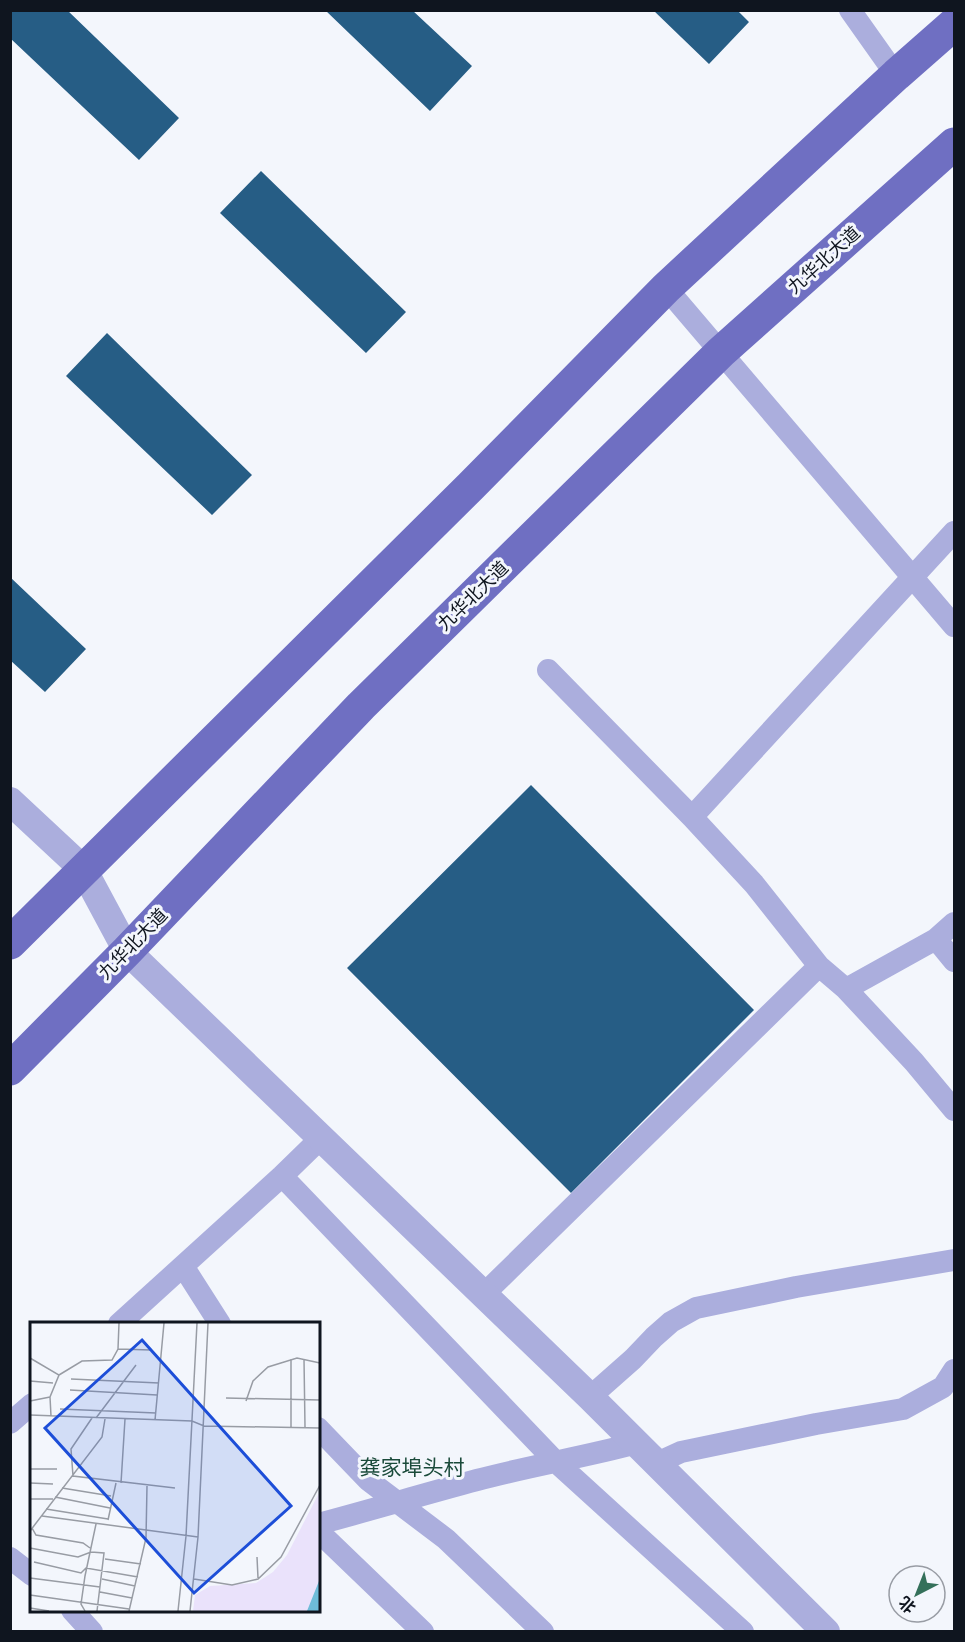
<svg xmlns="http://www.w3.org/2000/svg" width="965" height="1642" viewBox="0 0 965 1642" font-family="Merriweather,'Noto Sans SC',serif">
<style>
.building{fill:#265d85}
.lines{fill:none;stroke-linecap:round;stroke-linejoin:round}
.minor{stroke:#abaedd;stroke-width:22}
.tertiary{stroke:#abaedd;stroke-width:28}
.primary{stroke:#6f6fc2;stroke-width:33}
.labels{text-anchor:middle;stroke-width:6;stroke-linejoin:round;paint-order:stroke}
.street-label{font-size:18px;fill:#0f151f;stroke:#f3f6fc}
.quarter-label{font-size:21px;fill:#1a4a3a;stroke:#f3f6fc}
.inset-road{fill:none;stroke:#989ca4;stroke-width:1.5}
.view{fill:#1d4ed8;fill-opacity:0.15;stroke:#1d4ed8;stroke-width:3}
.inset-edge{fill:none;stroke:#0f151f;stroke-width:3}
</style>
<rect width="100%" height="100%" fill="#f3f6fc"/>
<!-- building -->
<path class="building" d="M10,10H67L179,118L139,160L10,38Z
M325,10H412L472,66L430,111Z
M653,10H737L749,22L709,64Z
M261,171L406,312L366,353L220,213Z
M107,333L252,475L212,515L66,376Z
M10,577L86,649L45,692L10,660Z
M531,785L754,1010L571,1193L347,968Z"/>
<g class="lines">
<!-- minor -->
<path class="minor" d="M850,10L896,75
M666,288L954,626
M548,670L692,817L754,884L819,966L846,989L914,1062L954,1110
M692,817L954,532
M936,939L954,961
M846,989L936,939L954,923
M282,1176L555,1461L743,1632
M183,1266L220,1324
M484,1294L819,966
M119,1324L282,1176L321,1138
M590,1397L633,1359L654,1337L671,1322L696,1308L796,1287L954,1260
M10,1423L32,1404
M318,1428L368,1480L446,1539L543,1632
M657,1463L681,1452L816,1424L903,1409L943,1387L954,1370
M318,1524C371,1510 424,1494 477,1480C530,1466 584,1457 637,1443
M318,1531L423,1632
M10,1558L32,1575
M72,1610L92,1632"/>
<!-- tertiary -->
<path class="tertiary" d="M10,801L83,869L127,951L590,1397L826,1632"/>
<!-- primary -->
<path class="primary" d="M10,943L471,486L666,288L896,75L954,24
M10,1069L127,951L361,706L721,352L954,144"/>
</g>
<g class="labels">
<!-- street labels -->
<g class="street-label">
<text transform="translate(824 260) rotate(-42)" y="6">九华北大道</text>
<text transform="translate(473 596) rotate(-44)" y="6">九华北大道</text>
<text transform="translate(133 944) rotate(-46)" y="6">九华北大道</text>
</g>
<!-- quarter labels -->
<g class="quarter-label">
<text x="412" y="1475">龚家埠头村</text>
</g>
</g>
<!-- overview -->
<g transform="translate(30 1322)">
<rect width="290" height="290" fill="#f3f6fc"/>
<path d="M289,171V267L281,289H163L165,273L180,264L226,261L243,250L257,233Z" fill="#eae2fb"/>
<path d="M289,259V289H277Z" fill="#6ebcd9"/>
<path class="inset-road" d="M88,27L121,28M0,36L29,53L20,75L21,94M261,37V105M274,37L275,105M29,53L52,39L82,38L88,27L89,1M41,57L129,61M0,59L23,61M40,68L127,73M196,76L290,78M0,79L20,75M216,79L223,59L238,45L267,36L290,41M30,87L126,91M0,93L162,99L174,104L290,106M62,96L41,127L43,154L145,166M66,96L106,43M125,98L134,1M0,147H27M0,161L23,162M91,161L95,97M32,166L81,174M25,175L80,186M0,177H23M16,187L78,197M12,194L168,215M78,198L86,161M2,206L6,213L53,221L60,226M0,209L72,115L75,97M0,226L48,235L61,230L74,231L67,289M227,235L228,256M75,237L111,242M4,240L51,251L56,246L108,255M0,256L70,265M72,257L105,264M164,257L202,263L228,257L251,235L290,163M70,270L102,276M0,273L99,287M0,286L19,289M55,289L51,282L55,254L66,202M99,289L116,216L117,164M148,289L156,214L167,1M160,289L168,215L178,1"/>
<path class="view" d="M112,18L261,184L164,271L15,106Z"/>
<rect width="290" height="290" class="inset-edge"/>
</g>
<!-- border -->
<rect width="965" height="1642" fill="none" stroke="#0f151f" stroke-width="24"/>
<!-- north arrow -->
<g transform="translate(917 1594) rotate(222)"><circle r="28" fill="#f3f6fc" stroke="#989ca4" stroke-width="1.5"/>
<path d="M0-4.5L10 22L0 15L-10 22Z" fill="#34705a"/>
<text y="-9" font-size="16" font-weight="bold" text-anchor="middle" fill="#0f151f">北</text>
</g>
</svg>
